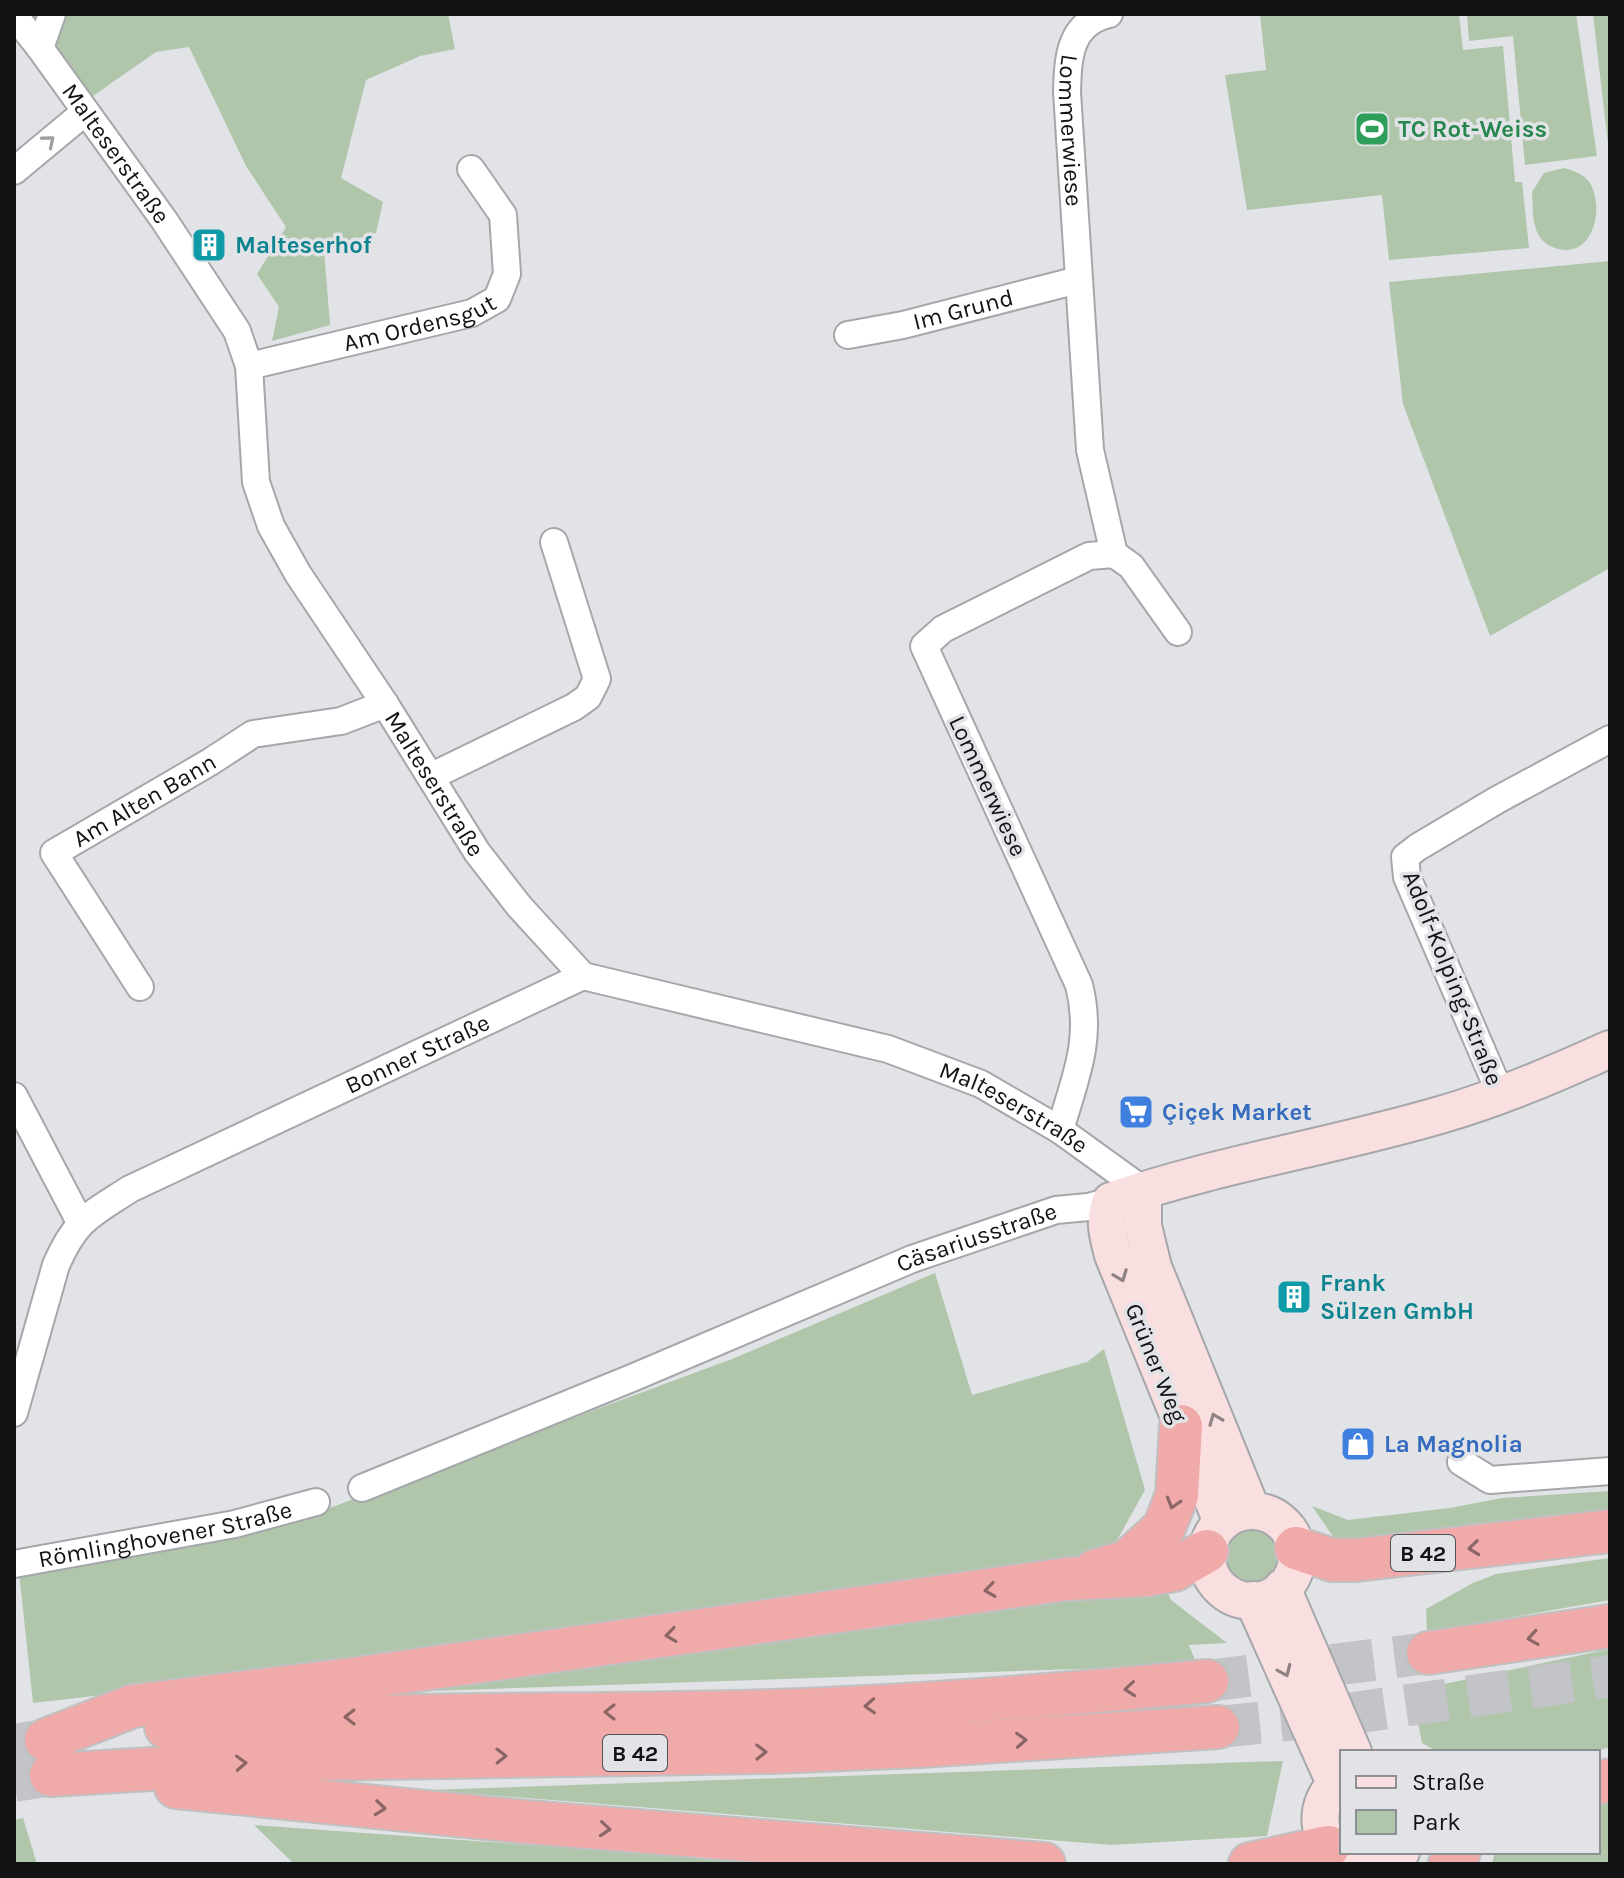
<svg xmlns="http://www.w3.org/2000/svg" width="1624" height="1878" viewBox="0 0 1624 1878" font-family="Karla,sans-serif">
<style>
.green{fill:#afc6ab}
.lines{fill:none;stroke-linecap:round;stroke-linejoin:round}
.trunk-tunnel{stroke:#c3c4c7;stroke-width:42;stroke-dasharray:42 21;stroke-linecap:butt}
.minor-casing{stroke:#a6a7ab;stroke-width:30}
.secondary-casing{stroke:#a6a7ab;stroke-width:40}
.trunk-casing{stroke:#c1c1c2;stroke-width:46}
.minor{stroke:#fff;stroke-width:26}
.secondary{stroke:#f9dfdf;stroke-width:36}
.trunk{stroke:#f0aaaa;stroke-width:42}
.oneway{stroke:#a0a0a1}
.oneway2{stroke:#918383}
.oneway3{stroke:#8c6666}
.labels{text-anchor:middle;stroke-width:7;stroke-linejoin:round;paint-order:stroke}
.shield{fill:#e2e3e7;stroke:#505153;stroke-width:2}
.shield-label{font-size:22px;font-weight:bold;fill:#111213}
.leisure-label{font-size:24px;font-weight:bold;fill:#27864d;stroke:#e2e3e7;text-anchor:start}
.street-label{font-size:24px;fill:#111213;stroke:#e2e3e7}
.culture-label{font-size:24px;font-weight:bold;fill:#0d838f;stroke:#e2e3e7;text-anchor:start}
.shop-label{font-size:24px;font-weight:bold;fill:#366cbe;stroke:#e2e3e7;text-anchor:start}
</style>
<rect width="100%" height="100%" fill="#e2e3e7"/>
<!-- green -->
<path class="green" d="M14,14H448L455,49L420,56L366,80L341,178L383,202L376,233L324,249L330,325L272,341L279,307L257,274L286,227L246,166L189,47L156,52L80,105Z
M1260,14H1459L1463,50L1503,46L1515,182H1522L1529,248L1389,260L1382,195L1247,210L1225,75L1266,70Z
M1467,14H1576L1597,156L1525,165L1513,36L1469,41Z
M1593,14H1610V162Z
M1564,168C1574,171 1584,174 1590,183C1606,211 1591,263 1552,247C1545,244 1538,237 1536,229C1532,218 1533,204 1532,192L1544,173Z
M1610,261V568L1490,636L1403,404L1389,282Z
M935,1273L972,1395L1087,1362L1104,1349L1145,1490L1111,1551L301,1672L33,1703L19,1572L259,1527L335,1506L732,1359Z
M1610,1491V1512L1343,1551L1312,1506L1348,1520L1450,1508L1502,1498Z
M1222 1556a30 30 0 1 1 60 0a30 30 0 1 1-60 0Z
M1610,1558V1600L1427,1632L1426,1609L1473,1583L1496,1574Z
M1165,1587L1171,1600L1227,1643L1189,1645L1197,1665L369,1693Z
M1610,1649V1747L1592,1752H1438L1422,1743L1416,1712L1420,1689Z
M1283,1761L1267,1836L1111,1845L427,1790Z
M1610,1799V1864H1492L1495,1852H1598V1803Z
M23,1818L37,1864H14V1820Z
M254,1825L791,1864H294Z"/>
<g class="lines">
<!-- trunk-tunnel -->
<path class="trunk-tunnel" d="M1207,1681L1428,1653
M1218,1727L1347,1714L1610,1676
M14,1745L46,1740
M14,1781L51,1775"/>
<defs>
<g id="minor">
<path id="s1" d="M1109,14C1069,23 1068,58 1067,92L1090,450L1114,554"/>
<path id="s2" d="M14,15L40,48L164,220L237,331L249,366L256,482L271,526L298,574L385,704L477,852L519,906L583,976L888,1049L981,1084L1060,1130L1143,1190"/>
<path d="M40,48L52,14"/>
<path d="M14,171L85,112"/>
<path id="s3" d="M848,335L903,325L1078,280"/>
<path id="s4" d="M249,366L472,313L497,299L507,274L503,215L471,169"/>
<path d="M432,776L574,707L588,697L597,679L554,542"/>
<path id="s5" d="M140,987L54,853L210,762L253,734L341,721L385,704"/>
<path d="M1501,1095L1407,877L1405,857L1418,847L1497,800L1610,739"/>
<path d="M14,1096L80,1222"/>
<path d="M1060,1130C1075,1078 1093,1040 1079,985L924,646L943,629L1089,556L1114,554L1131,566L1178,632"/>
<path id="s6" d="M14,1413L56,1265C76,1219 90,1215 130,1189L583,976"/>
<path d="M1461,1462L1490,1480L1610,1471"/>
<path id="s7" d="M362,1488L632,1378L912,1259L1056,1210L1088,1207L1111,1201"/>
<path id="s8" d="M14,1564L235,1524L316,1502"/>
</g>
<path id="secondary" d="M1143,1190V1226L1153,1267L1252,1511
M1207 1556a45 45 0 1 1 90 0a45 45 0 1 1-90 0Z
M1222,1522L1113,1255C1108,1236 1103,1220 1111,1201C1218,1164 1331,1147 1440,1115C1499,1098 1555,1074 1610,1049
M1282,1588L1353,1752
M1253,1600L1335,1783
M1342,1778C1309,1804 1315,1847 1352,1864
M1381,1864L1401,1852"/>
<path id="trunk" d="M1296,1548L1332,1560H1356L1610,1531
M1095,1571L1128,1561L1164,1528L1177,1495L1181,1426
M1428,1653L1610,1626
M166,1727C368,1711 570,1717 772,1711C917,1706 1062,1695 1207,1681
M46,1740L133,1706L353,1679L1067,1579L1148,1575L1174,1570L1207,1551
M51,1775L319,1759L771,1752L920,1746L1218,1727
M1598,1783L1610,1780
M176,1787L527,1822L1044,1864
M1250,1864L1328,1847
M1450,1864L1459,1852"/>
</defs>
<!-- minor casing -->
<use href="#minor" class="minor-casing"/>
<!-- secondary casing -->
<use href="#secondary" class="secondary-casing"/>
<!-- trunk casing -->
<use href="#trunk" class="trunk-casing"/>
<!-- minor -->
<use href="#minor" class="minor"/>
<!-- secondary -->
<use href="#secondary" class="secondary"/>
<!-- trunk -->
<use href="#trunk" class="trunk"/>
</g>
<!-- one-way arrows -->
<defs><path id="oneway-chevron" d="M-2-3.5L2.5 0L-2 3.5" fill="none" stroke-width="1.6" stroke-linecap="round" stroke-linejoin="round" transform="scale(2)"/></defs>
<use class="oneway" href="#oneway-chevron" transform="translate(49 141) rotate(-40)"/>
<g class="oneway2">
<use href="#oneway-chevron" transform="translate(1121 1276) rotate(69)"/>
<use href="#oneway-chevron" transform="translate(1215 1419) rotate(-112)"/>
<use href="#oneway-chevron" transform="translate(1285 1671) rotate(66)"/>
</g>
<g class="oneway3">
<use href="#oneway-chevron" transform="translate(1173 1503) rotate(107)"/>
<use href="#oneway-chevron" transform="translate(1474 1548) rotate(174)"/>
<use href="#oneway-chevron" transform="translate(990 1590) rotate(172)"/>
<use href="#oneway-chevron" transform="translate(671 1635) rotate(172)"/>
<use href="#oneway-chevron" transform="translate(1533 1638) rotate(171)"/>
<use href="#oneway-chevron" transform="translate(1130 1689) rotate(175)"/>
<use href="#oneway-chevron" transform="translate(870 1706) rotate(177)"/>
<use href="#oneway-chevron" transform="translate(610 1712) rotate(180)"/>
<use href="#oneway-chevron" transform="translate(350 1717) rotate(179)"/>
<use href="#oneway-chevron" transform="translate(1021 1740) rotate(-3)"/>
<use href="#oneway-chevron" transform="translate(761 1752) rotate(-1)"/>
<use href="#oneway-chevron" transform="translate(501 1756) rotate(-1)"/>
<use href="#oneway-chevron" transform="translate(241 1763) rotate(-3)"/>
<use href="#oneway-chevron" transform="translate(380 1808) rotate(6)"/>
<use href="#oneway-chevron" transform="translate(605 1829) rotate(5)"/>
</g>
<!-- icons -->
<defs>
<symbol id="stadium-square" viewBox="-11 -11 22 22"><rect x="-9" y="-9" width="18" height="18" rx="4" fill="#2e9e5b" stroke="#e2e3e7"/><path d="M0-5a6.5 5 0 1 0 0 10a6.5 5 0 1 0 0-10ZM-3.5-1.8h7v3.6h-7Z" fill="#fff"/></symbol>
<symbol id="building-square" viewBox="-11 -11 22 22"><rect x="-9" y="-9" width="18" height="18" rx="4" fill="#0f9aa8" stroke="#e2e3e7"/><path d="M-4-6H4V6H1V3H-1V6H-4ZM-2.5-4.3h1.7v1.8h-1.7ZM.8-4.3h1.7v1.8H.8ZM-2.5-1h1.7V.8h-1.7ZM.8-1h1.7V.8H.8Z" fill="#fff"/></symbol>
<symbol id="supermarket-square" viewBox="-11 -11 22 22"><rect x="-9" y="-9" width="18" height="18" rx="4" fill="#3f7fe0" stroke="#e2e3e7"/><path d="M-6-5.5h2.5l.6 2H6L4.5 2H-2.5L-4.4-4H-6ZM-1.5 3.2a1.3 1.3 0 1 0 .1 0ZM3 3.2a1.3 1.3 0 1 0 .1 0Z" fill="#fff"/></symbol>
<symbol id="shop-square" viewBox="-11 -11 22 22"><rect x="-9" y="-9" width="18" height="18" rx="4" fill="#3f7fe0" stroke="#e2e3e7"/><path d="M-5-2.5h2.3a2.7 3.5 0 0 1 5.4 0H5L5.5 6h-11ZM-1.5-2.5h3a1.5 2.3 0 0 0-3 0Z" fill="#fff"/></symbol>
</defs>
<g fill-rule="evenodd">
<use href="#stadium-square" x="1352" y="109" width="40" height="40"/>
<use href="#building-square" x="189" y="225" width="40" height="40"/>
<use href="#supermarket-square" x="1116" y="1092" width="40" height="40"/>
<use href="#building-square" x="1274" y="1277" width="40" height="40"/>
<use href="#shop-square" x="1338" y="1424" width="40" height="40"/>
</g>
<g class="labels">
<!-- shield labels -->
<g class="shield">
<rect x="1391" y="1535" width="64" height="36" rx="6"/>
<rect x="603" y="1735" width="64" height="36" rx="6"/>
</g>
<g class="shield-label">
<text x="1423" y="1561">B 42</text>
<text x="635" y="1761">B 42</text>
</g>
<!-- leisure labels -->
<g class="leisure-label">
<text x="1398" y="137">TC Rot-Weiss</text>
</g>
<!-- street labels -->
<g class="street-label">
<text dy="8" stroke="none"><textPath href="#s1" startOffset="136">Lommerwiese</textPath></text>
<text dy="8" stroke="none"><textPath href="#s2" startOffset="172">Malteserstraße</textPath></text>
<text dy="8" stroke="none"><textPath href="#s3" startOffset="118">Im Grund</textPath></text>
<text dy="8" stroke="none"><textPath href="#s4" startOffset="176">Am Ordensgut</textPath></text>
<text dy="8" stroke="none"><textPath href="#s2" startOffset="892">Malteserstraße</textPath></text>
<text transform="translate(988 786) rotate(65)" y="8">Lommerwiese</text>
<text dy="8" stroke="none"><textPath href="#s5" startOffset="264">Am Alten Bann</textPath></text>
<text transform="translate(1453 978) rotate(68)" y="8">Adolf-Kolping-Straße</text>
<text dy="8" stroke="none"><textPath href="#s6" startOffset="580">Bonner Straße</textPath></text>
<text dy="8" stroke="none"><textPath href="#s2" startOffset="1588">Malteserstraße</textPath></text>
<text dy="8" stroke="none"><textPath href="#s7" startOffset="664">Cäsariusstraße</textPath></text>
<text transform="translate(1156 1363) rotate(68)" y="8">Grüner Weg</text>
<text dy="8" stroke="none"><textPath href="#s8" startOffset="154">Römlinghovener Straße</textPath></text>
</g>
<!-- culture labels -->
<g class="culture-label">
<text x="235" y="253">Malteserhof</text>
<text x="1320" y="1291">Frank<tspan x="1320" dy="28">Sülzen GmbH</tspan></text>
</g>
<!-- shop labels -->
<g class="shop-label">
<text x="1162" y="1120">Çiçek Market</text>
<text x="1384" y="1452">La Magnolia</text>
</g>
</g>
<!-- border -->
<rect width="1624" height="1878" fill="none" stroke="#111213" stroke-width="32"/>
<!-- legend -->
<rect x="1340" y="1750" width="260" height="104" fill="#e2e3e7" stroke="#8e8f92" stroke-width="2"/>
<rect x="1356" y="1776" width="40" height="12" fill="#f9dfdf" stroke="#8e8f92" stroke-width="2"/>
<text x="1412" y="1790" font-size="24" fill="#111213">Straße</text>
<rect x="1356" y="1810" width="40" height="24" fill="#afc6ab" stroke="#8e8f92" stroke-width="2"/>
<text x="1412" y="1830" font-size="24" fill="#111213">Park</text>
</svg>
